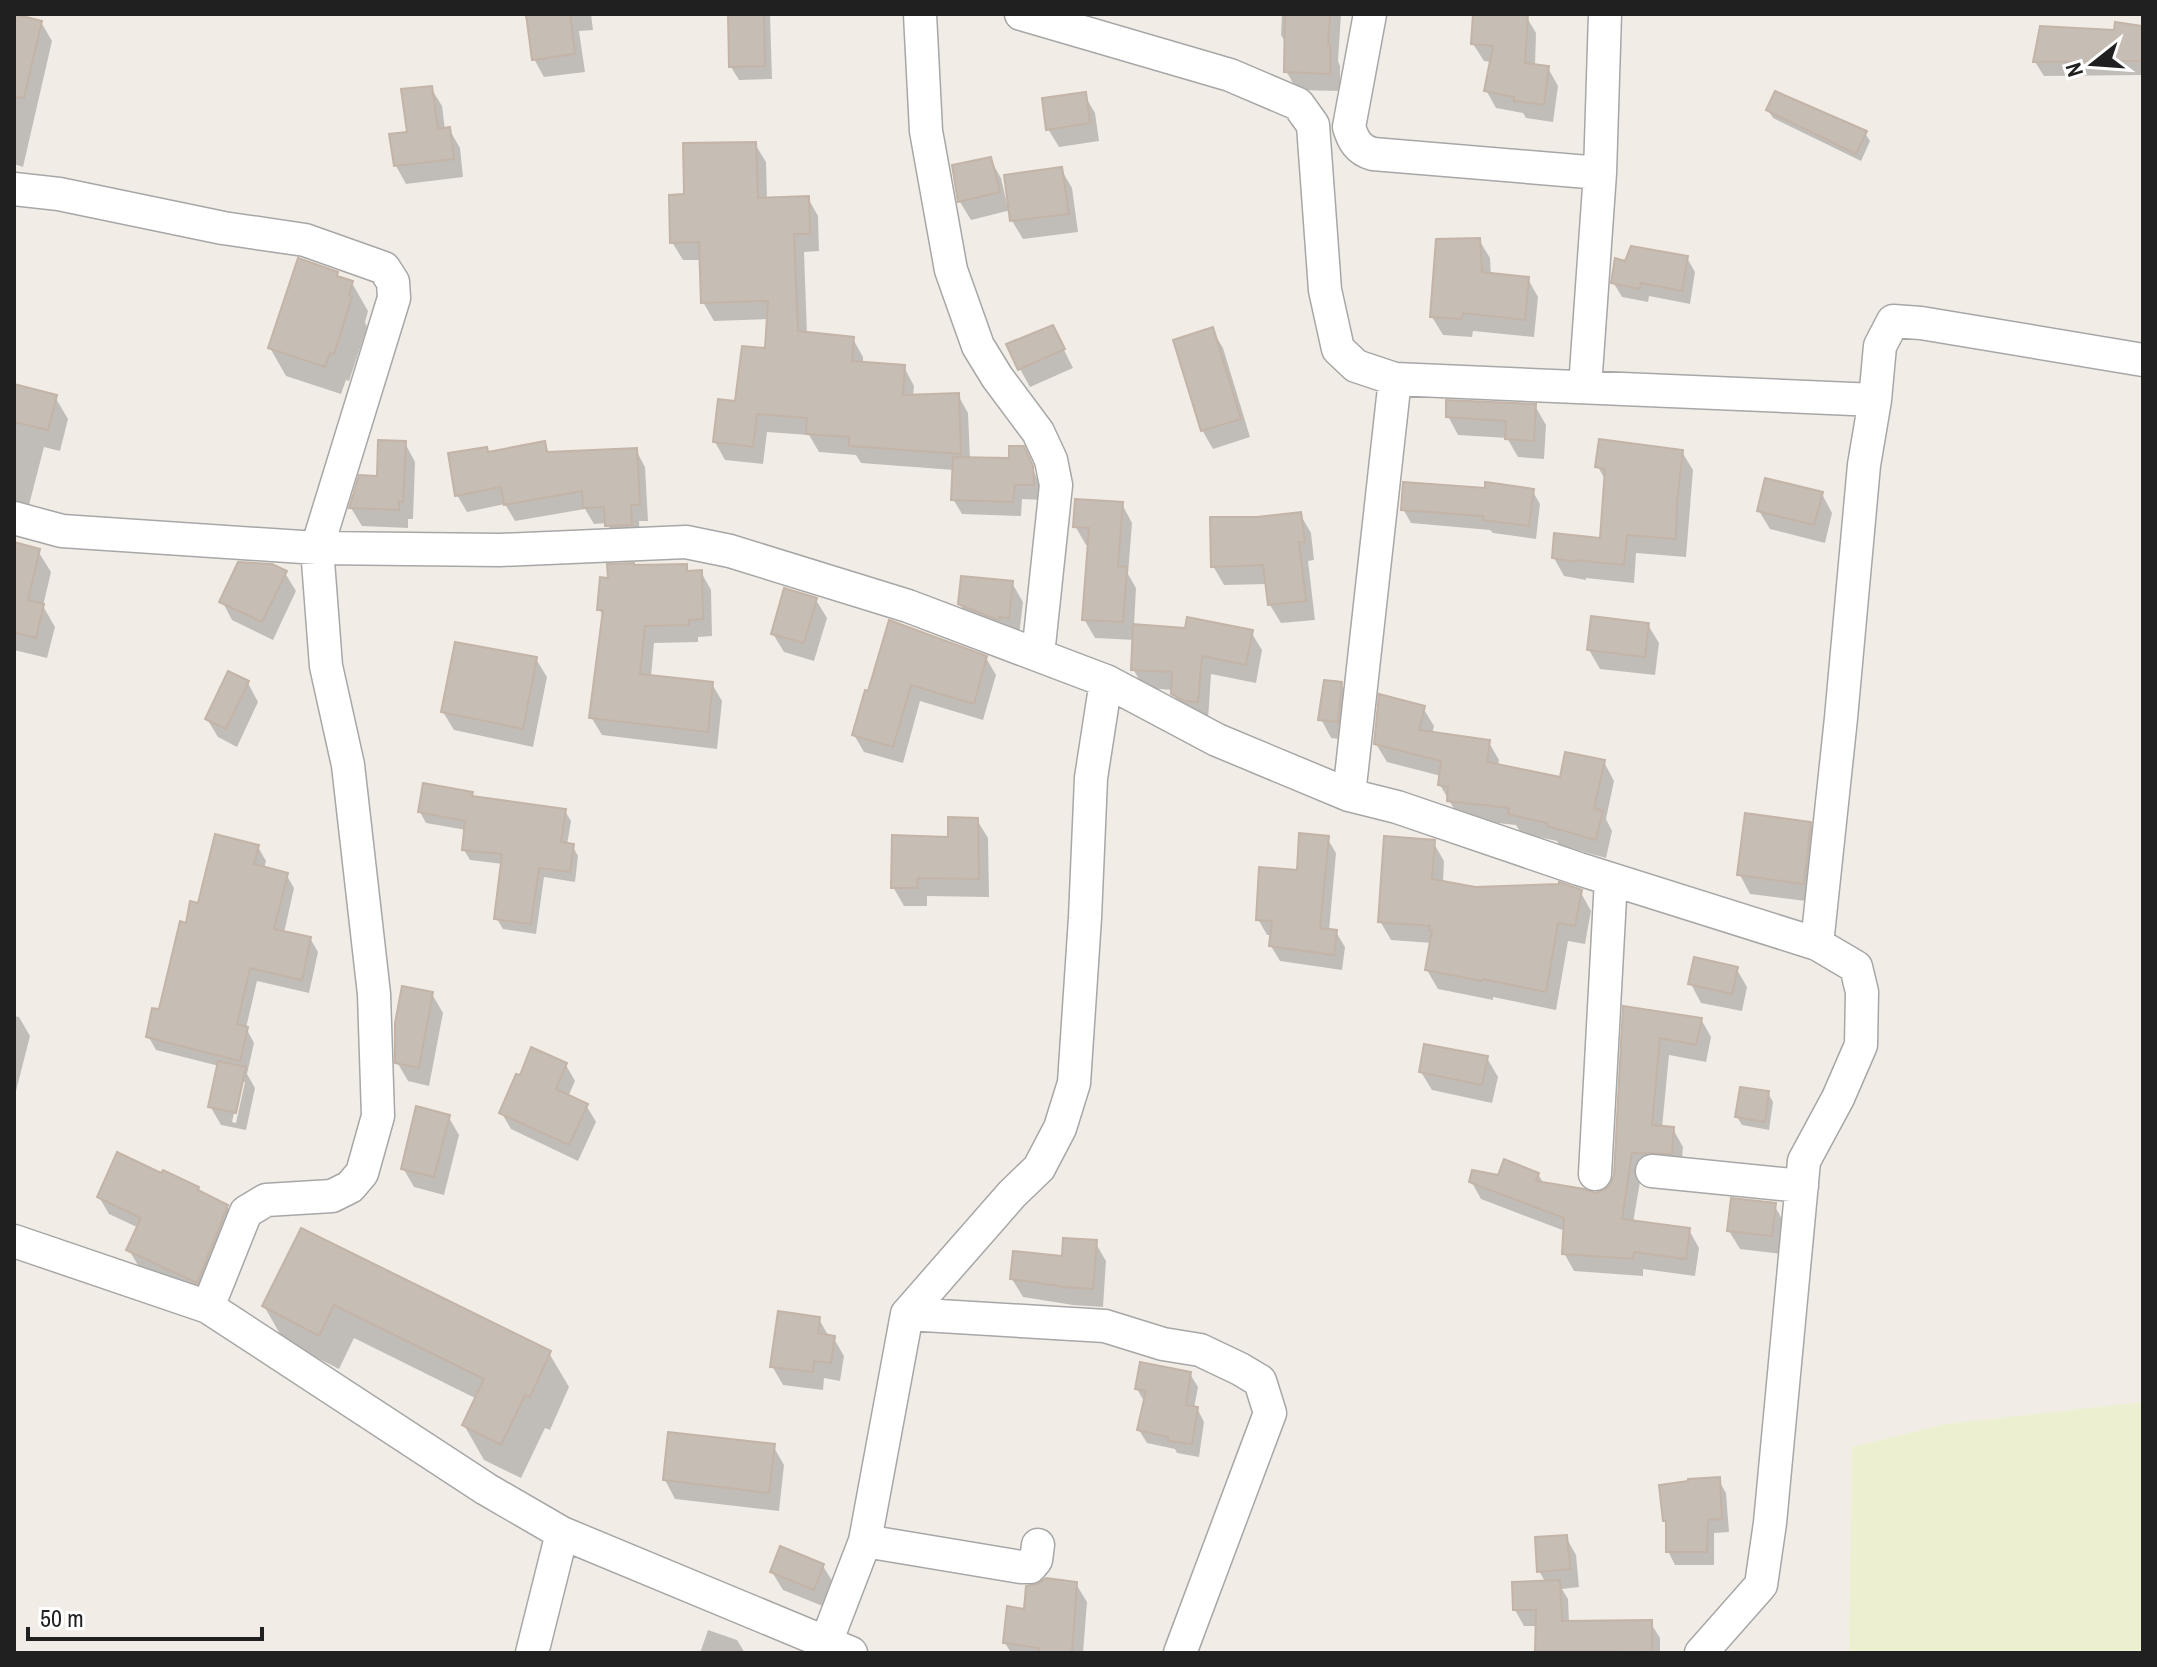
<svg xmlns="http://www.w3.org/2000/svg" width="2157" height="1667" viewBox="0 0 2157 1667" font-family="'Archivo Narrow',sans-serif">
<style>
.farmland{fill:#edf0d0}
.shadow{fill:#0003;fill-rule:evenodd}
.building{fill:#c6bdb5;stroke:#c3b4a7;stroke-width:2}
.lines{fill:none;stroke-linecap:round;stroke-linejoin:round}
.minor-casing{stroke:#a7a7a7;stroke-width:35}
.minor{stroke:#fff;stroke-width:32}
</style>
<rect width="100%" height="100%" fill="#f1ede6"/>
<!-- farmland -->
<path class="farmland" d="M2143,1402V1653H1849L1852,1447L1946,1424Z"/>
<!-- shadow -->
<path class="shadow" d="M524,14H591L593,30L579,31L585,72L544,77L534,59L529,27Z
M730,14H770L772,79L739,80L731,67Z
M1282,14H1341L1338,61L1340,66V91L1297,90L1286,71L1287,45L1281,35Z
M1475,14L1526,16L1536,33L1535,66L1548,68L1558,86L1553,122L1526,118L1523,113L1496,108L1486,90L1492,62L1484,61L1473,44Z
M14,15L41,22L52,41L23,167L14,164Z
M2143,33V75L2044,76L2035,62Z
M431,88L442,106L445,130L449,129L460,148L463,177L406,184L396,166Z
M1084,94L1095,113L1099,141L1059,147L1048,129Z
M1768,110L1865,133L1870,141L1861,161L1773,118Z
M755,144L766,162L767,200L808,198L818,216L819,251L804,252L807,334L853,339L863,357V364L904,367L914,386L913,396L958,395L968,413L970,459L1031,464L1042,491V500L1022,499L1021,516L962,514L953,499L954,470L861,463L856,455L819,452L809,435L767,432L763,464L725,460L715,442L766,351L769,319L714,321L703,302L702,260H683L672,242L686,196Z
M990,159L1001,178L1007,204L1061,169L1072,188L1078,232L1023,239L1012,221L1011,210L971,220L960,202L954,167Z
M1479,240L1490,258L1491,275L1528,279L1538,297L1534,337L1473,331L1472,337L1443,335L1432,317Z
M1687,258L1695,272L1690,304L1649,296L1648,302L1622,297L1613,282L1626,263Z
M337,274L340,279L352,283L368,311L365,322L367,327L349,381L346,380L341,394L286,376L270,348Z
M1212,330L1223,348L1250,437L1213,449L1202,430Z
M1062,346L1073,368L1030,387L1020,369Z
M14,386L55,397L68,419L60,451L44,447L29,505L21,503L16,524L14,525Z
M1535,406L1546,425L1544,459L1518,457L1507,438L1458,435L1448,416Z
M405,443L415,462L413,519H408V528L362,526L351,508L379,478Z
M544,444L550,454L636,450L645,467L648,521H639L640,542L617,543L607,523L594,524L585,509L515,521L505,504L467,512L457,495L486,449L489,454Z
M1682,452L1693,470L1686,557L1636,553L1634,583L1586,578V580L1564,576L1554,558L1602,540L1606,481L1598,467Z
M1486,490H1532L1540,504L1536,539L1493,533L1490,530L1411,523L1403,509Z
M1822,494L1832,513L1825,543L1770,529L1759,511Z
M1122,504L1132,523L1128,574L1136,588L1134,626L1251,632L1262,650L1256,683L1211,674L1208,720L1184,712L1173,693V690L1144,688L1133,669L1135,640L1095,638L1084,619L1090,545H1086L1075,526Z
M1300,514L1311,533L1314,560L1308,561L1315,620L1281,623L1270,605L1267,584L1224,585L1213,566L1257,519Z
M14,544L38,551L51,572L43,606L55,627L47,658L14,650Z
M686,566L690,573L701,572L711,590L712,636L698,637V642L654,643L651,677L712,684L722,701L717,749L602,735L591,717L604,618L599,609Z
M285,573L296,591L273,640L232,620L222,601Z
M1012,583L1023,602L1019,636L970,623L960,604Z
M816,600L827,618L814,661L784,652L773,634Z
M1648,625L1659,643L1655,675L1600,669L1589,650Z
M986,658L996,675L983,720L920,701L903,763L864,752L854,735L866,693Z
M536,659L547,677L533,747L454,730L443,712Z
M248,683L258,702L237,747L218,737L207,719Z
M1341,684L1352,703L1348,740L1331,738L1321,719Z
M1423,708L1434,726L1432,734L1488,741L1499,760L1498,767L1561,780L1604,762L1614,781L1606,819L1612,831L1606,858L1559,845L1557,841L1521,833L1516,825L1460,819L1440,785L1441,776L1387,762L1376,744Z
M471,794L474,798L565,811L571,821L567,845H572L578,856L575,882L544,877L536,934L503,929L497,919L503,864L470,860L464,850L466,830L426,823L420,812Z
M977,820L988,838L989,897L927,896V906H904L893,887L950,839Z
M1810,823L1820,842L1814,902L1750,894L1740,875Z
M1327,838L1336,853L1329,931L1336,932L1345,947L1342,970L1280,961L1271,946L1272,935H1267L1258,919Z
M1433,842L1444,861L1443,883L1475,889L1580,891L1591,911L1585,944L1568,941L1556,1010L1493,997V1000L1438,989L1427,970L1432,943L1391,940L1380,921Z
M258,847L266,861L264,869L286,874L294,888L284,933L310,938L318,952L309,993L257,981L246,1028L254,1043L247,1074L255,1088L246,1130L221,1125L210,1106L219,1066L156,1050L148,1036L160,1011L187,925L199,906ZM241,1082H245L236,1123L232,1122Z
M1736,968L1747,987L1742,1011L1701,1003L1691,984Z
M432,994L443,1013L429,1086L408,1081L397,1062Z
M1625,1008L1701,1019L1711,1037L1706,1062L1669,1055L1662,1128L1673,1129L1683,1147L1681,1171L1642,1170L1633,1223L1689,1230L1699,1248L1695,1276L1643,1269V1276L1574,1271L1564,1253L1565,1231L1481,1199L1471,1181L1538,1174L1544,1184L1595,1195L1612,1186L1616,1175Z
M14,1016L19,1017L30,1036L14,1099Z
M1487,1058L1498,1077L1492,1103L1432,1090L1421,1072Z
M566,1065L575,1081L568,1097L586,1105L596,1122L578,1161L511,1129L501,1112Z
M1768,1093L1773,1102L1769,1130L1742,1125L1737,1117Z
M448,1116L459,1135L444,1195L414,1187L403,1168Z
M162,1175L198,1189L201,1194L227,1206L237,1224L207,1299L139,1267L129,1250L139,1228L109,1214L99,1197Z
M1774,1205L1785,1224L1782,1254L1740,1249L1729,1231Z
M301,1231L549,1353L569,1387L550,1430L545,1428L521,1478L484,1460L464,1425L477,1399L354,1338L339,1369L284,1341L264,1306Z
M1095,1242L1106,1261L1103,1307L1073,1305L1023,1297L1012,1279L1064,1258Z
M819,1319L829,1337H833L844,1356L840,1381L824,1378L823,1390L783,1385L772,1366Z
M1190,1374L1198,1387L1194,1408H1197L1204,1422L1199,1457L1177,1453L1175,1449L1147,1443L1139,1430L1145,1403L1137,1389Z
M773,1446L784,1465L779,1511L675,1499L665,1480Z
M1718,1479L1726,1493L1729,1532L1714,1533V1565H1675L1668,1551V1526L1664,1520Z
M1566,1537L1576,1555L1579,1587L1562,1589L1568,1599L1569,1623L1650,1622L1660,1638V1653H1539L1537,1650L1538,1626H1524L1515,1610L1546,1583L1539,1571Z
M823,1566L834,1584L825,1607L783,1590L772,1572Z
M1076,1584L1087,1602L1083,1653H1011L1005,1643L1026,1611L1038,1586Z
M708,1630L737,1640L745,1653H700Z"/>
<!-- building -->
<path class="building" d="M14,14L42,21L24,98L14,97Z
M526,14H570L575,54L532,60Z
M728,14H764L765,66L729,67Z
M1285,14H1330L1328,45H1330V74L1284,72Z
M1473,14H1528L1525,63L1549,66L1544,105L1514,101V97L1484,91L1493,46L1471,44Z
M2115,22L2143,26V61L2033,62L2040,26L2114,30Z
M432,86L438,129L450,127L454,159L394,166L389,134L407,132L401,89Z
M1775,91L1867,131L1856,154L1766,110Z
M1086,92L1090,123L1046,130L1042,98Z
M756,142L758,198L809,196L810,234H794L798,331L854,337L852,361L905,365L903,395L959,393L961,454L849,446V437L806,434L807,418L757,414L753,447L713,442L718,399L735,401L742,346L765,348L768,301L701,303L699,242L670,243L669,195L684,194L683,143Z
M991,157L1000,192L958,202L952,165Z
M1062,167L1069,214L1010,221L1004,175Z
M1480,238L1482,272L1529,277L1525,320L1463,313L1462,319L1430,317L1436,239Z
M1631,246L1688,256L1682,291L1641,283L1640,289L1611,283L1615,258L1625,261Z
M298,258L338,272L337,276L353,281L349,295L352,297L334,354L330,353L325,367L268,348Z
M1053,325L1065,349L1018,370L1006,344Z
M1213,327L1241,419L1201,431L1173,340Z
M14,384L57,395L48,430L14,422Z
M1446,400L1536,404L1534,441L1505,439L1506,421L1446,417Z
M1599,439L1683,450L1677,502L1676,539L1627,535L1624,565L1576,560V562L1552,558L1554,533L1600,538L1605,469L1595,467Z
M378,440L406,441L403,502L399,501V510L349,508L359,475L377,476Z
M545,441L547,452L637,448L640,505H631L632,525L605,526L604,507L583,508L582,491L504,505L501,487L455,496L448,453L487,447L488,452Z
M1009,446H1024L1033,466L1034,485H1015L1013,502L951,500L953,457L1009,458Z
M1765,478L1823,492L1814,525L1757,511Z
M1403,482L1485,488V482L1534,489L1529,526L1483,520V516L1401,510Z
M1075,499L1123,502L1118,566L1127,567L1123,622L1082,620L1089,528L1073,527Z
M1301,512L1305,542H1299L1306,601L1268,605L1263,565L1211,567L1210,517H1257Z
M14,542L40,549L28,600L44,604L36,638L14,632Z
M238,562L272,564L287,571L262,622L219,602Z
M634,563V565L687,564V571L702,570L703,619L689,620V625L645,626L640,674L713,682L708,732L589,718L603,610H597L600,577L608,578L607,564Z
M961,576L1013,581L1009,618L999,617L998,620L958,604Z
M784,588L817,598L804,643L771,634Z
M1591,616L1649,623L1645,657L1587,650Z
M1187,617L1253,630L1246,665L1202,656L1198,702L1184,701L1171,694L1172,672L1131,670L1133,624L1185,628Z
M889,620L987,656L974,704L911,685L893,747L852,735L865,690L868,691Z
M455,642L537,657L523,729L441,712Z
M228,671L249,681L226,729L205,719Z
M1324,680L1342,682L1338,722L1318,720Z
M1379,694L1425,706L1419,730L1490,740L1487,762L1560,777L1565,752L1605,760L1594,808L1603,811L1596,840L1547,826V823L1508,814L1509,808L1447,801L1448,787L1438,785L1441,761L1374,744Z
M423,783L473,792L472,796L566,809L561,842L574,844L570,872L539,868L531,924L494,919L502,854L462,850L465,821L418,812Z
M1745,813L1811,822L1804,884L1737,875Z
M948,817L978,818L979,879L918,878L917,888H891L892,835L948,837Z
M1299,833L1329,836L1320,928L1337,930L1334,955L1269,946L1272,921L1256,920L1259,867L1297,870Z
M215,834L259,845L254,864L288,873L274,929L311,937L302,980L250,968L237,1024L248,1027L240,1061L146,1037L152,1008L159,1009L180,921L186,923L190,901L198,903Z
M1384,836L1435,840L1432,879L1475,887L1559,884V882L1582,890L1575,926L1558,923L1546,992L1483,979L1482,981L1425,970L1432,930H1429L1430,926L1378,922Z
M1694,957L1738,967L1732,994L1688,984Z
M402,986L433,992L419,1068L395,1063V1023Z
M1623,1006L1702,1018L1696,1045L1660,1038L1652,1125L1674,1127L1672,1154L1632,1153L1622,1219L1690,1228L1686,1259L1634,1252L1633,1259L1562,1254L1564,1218L1469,1182L1472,1170L1498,1175L1504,1159L1539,1173L1536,1181L1584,1189L1595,1193L1604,1190L1610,1185L1614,1175Z
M1424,1044L1488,1056L1482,1085L1419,1072Z
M531,1047L567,1063L556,1089L588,1104L569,1145L499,1113L516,1074L520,1075Z
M218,1061L246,1067L236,1113L208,1107Z
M1740,1087L1769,1091L1765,1122L1735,1117Z
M416,1106L450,1115L434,1177L401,1169Z
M117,1152L161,1173L163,1170L199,1187L198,1190L228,1205L197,1283L126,1250L141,1218L97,1197Z
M1731,1198L1776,1203L1772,1236L1727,1231Z
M301,1228L551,1351L530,1397L525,1395L501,1445L462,1425L484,1379L334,1305L319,1336L262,1306Z
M1063,1238L1097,1240L1093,1289L1060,1287V1286L1010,1279L1013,1251L1062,1256Z
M778,1311L820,1317L818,1333L835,1336L831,1363L814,1361L813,1372L770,1367Z
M1140,1362L1191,1372L1186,1405L1198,1407L1192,1444L1168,1441V1437L1137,1430L1146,1391L1135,1389Z
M668,1432L775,1444L769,1493L663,1480Z
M1720,1477L1722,1519L1708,1520L1707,1552H1666V1521H1663L1659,1485L1688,1481V1479Z
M1567,1535L1570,1569L1537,1572L1535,1537Z
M780,1546L824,1564L814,1590L770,1572Z
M1046,1578L1077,1582L1072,1653H1039V1648L1003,1643L1007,1606L1024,1609L1026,1586L1037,1584Z
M1560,1580L1562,1621L1652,1620V1652L1535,1651L1536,1610H1513L1512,1582Z"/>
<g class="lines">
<defs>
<path id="minor" d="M920,14L926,131L951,270L978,346L997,377L1038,432L1051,460L1056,485L1038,655
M1021,14L1230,75L1298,104L1313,125L1325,290L1338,349L1356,366L1395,379L1875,400
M1370,14L1349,127C1353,140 1358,150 1373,154L1600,173
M14,189L59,194L223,228L305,240L384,268L393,282L394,298L317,548L326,666L348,765L374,994L378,1116L362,1173L350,1187L332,1196L266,1200L246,1212L208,1307
M1585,387L1600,173L1605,14
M14,518L62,531L317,548L500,550L686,542L730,551L908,606L1106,681L1217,740L1349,795L1397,807L1579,869L1817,944
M1349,795L1395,379
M1652,1171L1802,1186
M1595,1174L1611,879
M14,1241L208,1307L486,1489L562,1533L851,1653
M907,1314L1105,1326L1163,1344L1200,1350L1240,1369L1260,1381L1270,1413L1180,1653
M865,1541L1021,1567H1030L1036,1560L1038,1545
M532,1653L562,1533
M822,1653L865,1541L907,1314L1012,1194L1039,1168L1060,1128L1074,1083L1085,918L1091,778L1106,681
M1701,1653L1761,1585L1770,1523L1804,1161L1838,1098L1861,1045L1862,992L1856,967L1817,944L1841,718L1864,465L1875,400L1880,346L1893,321L1921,323L2143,360"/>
</defs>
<!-- minor casing -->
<use href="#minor" class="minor-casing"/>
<!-- minor -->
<use href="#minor" class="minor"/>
</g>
<!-- border -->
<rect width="2157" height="1667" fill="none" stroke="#202020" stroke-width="32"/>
<!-- north arrow -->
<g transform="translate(2093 64) rotate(253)" stroke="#ffffff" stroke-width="6" paint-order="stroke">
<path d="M0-6L14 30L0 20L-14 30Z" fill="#202020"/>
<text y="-12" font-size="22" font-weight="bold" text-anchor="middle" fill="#202020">N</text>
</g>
<!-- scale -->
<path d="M28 1627v12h234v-12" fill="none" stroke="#202020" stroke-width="4"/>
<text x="40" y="1627" font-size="24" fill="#202020" stroke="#ffffff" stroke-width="6" paint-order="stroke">50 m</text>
</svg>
